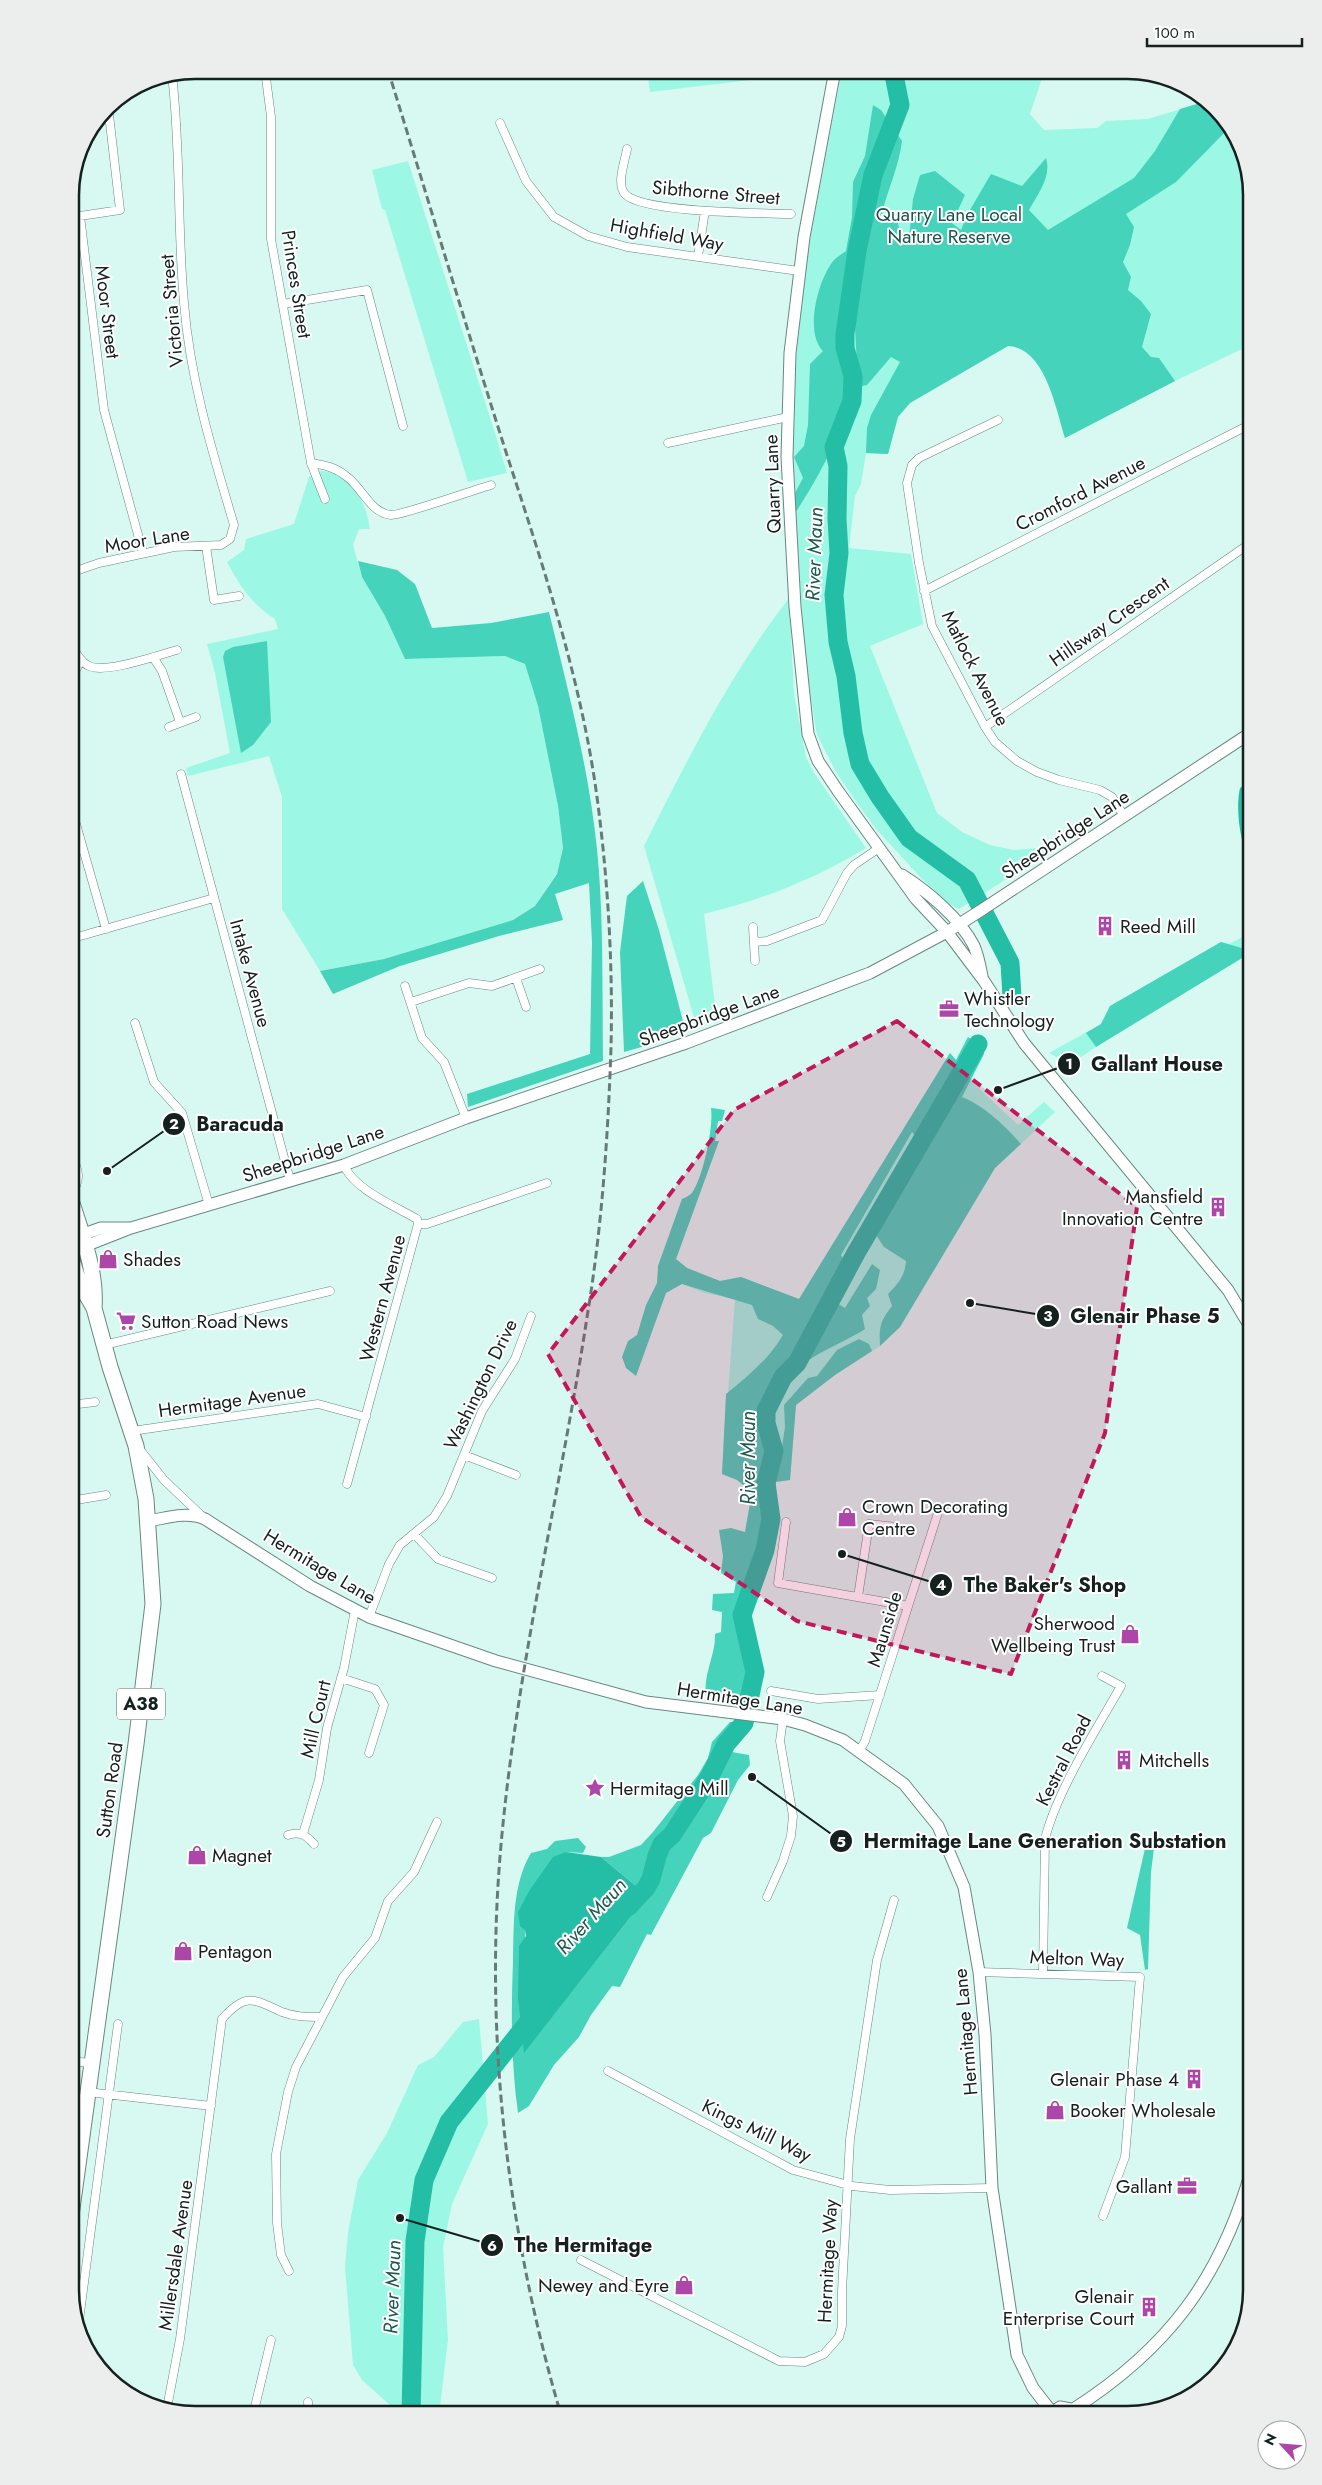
<svg xmlns="http://www.w3.org/2000/svg" width="1322" height="2485" viewBox="0 0 1322 2485" font-family="Jost,sans-serif">
<style>
.green{fill:#9cf8e4}
.forest{fill:#46d3bb}
.water{fill:#24bea6}
.lines{fill:none;stroke-linecap:round;stroke-linejoin:round}
.river{stroke:#24bea6;stroke-width:19}
.street-casing{stroke:#698780;stroke-width:9}
.secondary-casing{stroke:#698780;stroke-width:13}
.highway-casing{stroke:#698780;stroke-width:17}
.street{stroke:#fff;stroke-width:8}
.secondary{stroke:#fff;stroke-width:11}
.highway{stroke:#fff;stroke-width:15}
.rail{stroke:#677b76;stroke-width:3;stroke-dasharray:8 4;stroke-linecap:butt}
.marked{fill:#c2185b;fill-opacity:0.2;stroke:#c2185b;stroke-width:4;stroke-dasharray:10 6;stroke-linejoin:round}
.labels{text-anchor:middle;stroke-width:4;stroke-linejoin:round;paint-order:stroke}
.shield{fill:#fff;stroke:#5b6462;stroke-width:1}
.shield-label{font-size:18px;font-weight:bold;fill:#15211e}
.street-label{font-size:19px;fill:#15211e;stroke:#fff}
.park-label{font-size:19px;fill:#1a544a;stroke:#fff}
.poi-label{font-size:19px;fill:#15211e;stroke:#fff;text-anchor:start}
.water-label{font-size:20px;font-style:italic;fill:#20594f;stroke:#fff}
.rim{fill:none;stroke:#15211e;stroke-width:2.5}
.leader{fill:none;stroke:#15211e;stroke-width:2}
.callout-dot{fill:#15211e;stroke:#fff;stroke-width:2}
.mark-label{font-size:15px;text-anchor:middle;font-weight:bold;fill:#fff}
.callout-label{font-size:20px;text-anchor:middle;font-weight:bold;fill:#15211e;stroke:#fff;stroke-width:4;stroke-linejoin:round;paint-order:stroke}
</style>
<rect width="100%" height="100%" fill="#d8f9f1"/>
<!-- green -->
<path class="green" d="M647,70H750L751,80L650,92Z
M842,70H1045L1030,114L1044,130L1097,128L1106,121L1148,119L1207,101L1242,147L1252,195V347L1240,350L1175,381L1065,438C1056,409 1045,347 1008,346L910,403L898,417L888,454L866,453L861,484L855,496L849,548L911,554L923,624L870,646L937,813L962,832L990,845L1014,850L1040,848L1046,854L959,909L949,904L923,880L876,829L857,803L836,772L817,735L813,713L804,645L792,456L796,351L803,277Z
M408,161L496,436L507,473L468,482L385,210L382,209L372,170Z
M319,471C351,471 366,501 370,529H359L353,545L362,577L385,616L405,659L505,656L525,664L538,706L558,806L563,848L557,873L535,906L513,920L384,959L320,971L282,909V797L269,756L188,776L186,768L230,753L215,673L207,644L278,629L275,619C251,603 241,588 227,562L244,550L246,539L294,524L309,477Z
M789,598L794,694L806,757L814,773L866,848C815,879 762,900 704,914L716,1014L695,1021L644,846C687,760 730,674 789,598Z
M1252,932V952L1129,1025L1072,1063L1062,1069L1060,1059L1049,1053L1101,1024L1110,1006L1221,942L1229,944Z
M968,1037L978,1044L984,1054L970,1080L1018,1125L1044,1102L1055,1112L995,1168L900,1327L880,1346L835,1375L796,1405L790,1480L776,1482L775,1496L778,1503L772,1546L749,1622L757,1657L761,1661L758,1708L734,1593L752,1492L737,1480L722,1474L735,1299L705,1293L682,1284L658,1266L682,1199C685,1198 689,1196 692,1193C703,1178 714,1126 711,1108L725,1110L722,1121H718L715,1141H719L676,1259L687,1268L720,1281L741,1277L799,1299L950,1053L956,1060Z
M479,2019L488,2124L452,2204L443,2247L448,2340L439,2415H401L362,2380L353,2365L345,2267L348,2232L358,2180L387,2133L418,2065L434,2057L463,2022Z"/>
<!-- forest -->
<path class="forest" d="M1207,101L1228,129L1176,182L1126,214L1134,227L1130,245L1123,262L1131,277L1128,290L1141,301L1151,314L1142,347L1151,357L1159,358L1175,381L1065,438C1056,409 1045,347 1008,346L910,403L898,417L888,454L866,453L867,428L871,415L900,362L891,357L867,385L858,387L855,327L842,322C832,346 850,368 849,393C848,427 813,486 794,515V495L803,478L794,457L804,446L808,425L810,364L823,351C804,333 818,279 834,260C837,257 842,254 846,251L852,217L853,182L865,156L873,105L881,110L902,141C899,166 888,189 882,213L897,220L901,235L909,238L913,199L920,175L935,171L965,195L952,223L961,230L967,215L991,174L1022,186L1046,158C1052,176 1038,194 1029,210L1048,230L1134,178L1155,151L1180,109Z
M358,561L397,570L415,584L432,628L491,623L549,612C568,690 589,769 597,849C604,919 602,990 603,1061L468,1107L467,1094L590,1054L592,942L589,883L555,894L563,920L499,936L400,966L333,994L320,971L384,959L513,920L535,906L557,874L563,848L558,806L538,706L525,664L505,656L405,659L385,616L362,577Z
M267,641L271,722L253,745L241,753L223,657L225,651L233,647Z
M643,881L659,930L684,1025L652,1044L624,1052L620,952L627,896Z
M1221,942L1252,951V952L1096,1047L1086,1033L1101,1024L1110,1006Z
M968,1037L978,1044L984,1054L962,1097C986,1107 1004,1125 1021,1144L995,1168L900,1327L880,1346C879,1326 880,1322 892,1306L888,1294C898,1284 905,1276 906,1261L884,1247L874,1232L920,1148L918,1140L912,1132L841,1255L846,1263L829,1298L845,1308L872,1264L880,1270L876,1289L867,1298L870,1306L862,1315L865,1329C829,1352 773,1365 770,1418C769,1425 772,1434 774,1441L782,1447L785,1427L784,1405L808,1378L817,1376L837,1350L859,1339L869,1344L872,1351L835,1375L796,1405L790,1480L776,1482L775,1496L778,1503L772,1546L749,1622L757,1657L761,1661L758,1708L716,1701L706,1696C703,1673 716,1655 715,1634L721,1632L722,1612L712,1610L713,1594L734,1593L736,1582L721,1573L723,1556L719,1530L731,1528L745,1532L752,1492L737,1480L722,1474L726,1394C747,1377 769,1359 783,1335L773,1326L758,1319L752,1305L682,1284L666,1293L636,1376L626,1368L622,1357L628,1341L637,1335L646,1305L657,1283L658,1266L682,1199C685,1198 689,1196 692,1193C703,1178 714,1126 711,1108L725,1110L722,1121H718L715,1141H719L676,1259L687,1268L720,1281L741,1277L799,1299L950,1053L956,1060Z
M730,1722H739V1736L729,1748L732,1752L749,1755L750,1765L738,1780L711,1833L703,1838L651,1935L647,1934L620,1987L612,1986L591,2015L579,2037L554,2065L529,2106L518,2113C511,2062 511,2012 513,1961C514,1925 512,1885 531,1853L547,1849L555,1841L578,1838L586,1847L583,1853L566,1852L525,1930L524,2052L636,1910L646,1888L636,1886L601,1857H609L641,1845L653,1832L698,1775L708,1758L712,1742Z
M1146,1844L1154,1848L1151,1872L1148,1969L1145,1970L1140,1935L1127,1928Z"/>
<!-- water -->
<path class="water" d="M1252,780V860L1247,861C1241,839 1235,811 1240,788Z
M566,1852L601,1857L636,1886L646,1888L636,1910L524,2053L518,1998L519,1946L526,1936L525,1930L520,1926L518,1912L529,1891L553,1857Z"/>
<g class="lines">
<!-- river -->
<path class="river" d="M898,70L894,75L900,105L873,175L857,251L845,334V348L853,376L852,401L834,447L838,466L837,519L839,553L834,595L838,642L846,676L853,733L860,764L880,797L909,838L967,880L1010,963L1012,997
M628,1907L646,1888L651,1879L657,1856L662,1844L672,1835L709,1778L726,1744L744,1723L755,1672L742,1615L765,1550L771,1519L766,1483L774,1451L766,1423V1411L783,1377L797,1363L856,1253L978,1044
M411,2415L415,2241L424,2180L449,2122L538,2010"/>
<defs>
<path id="street" d="M265,70L271,117V239L311,463L325,499
M108,106L120,210L80,216L104,410L143,553
M500,123L526,181L554,217L588,236L627,247L799,271
M627,149C625,161 616,184 625,194C642,213 762,213 791,214
M698,256L705,211
M283,304L367,290L403,426
M998,420L919,458L912,465L907,483L919,563L932,626L985,727L995,742L1017,761L1037,772L1059,780L1100,790L1112,797L1124,816
M668,443L788,417
M311,463C324,465 335,467 346,476C362,487 370,513 391,515C400,516 477,489 491,485
M206,546L214,600L239,596
M70,573L99,563L174,547L221,545L230,539L234,525C212,451 190,379 184,303C177,227 181,150 172,75
M924,591L1243,428H1252
M70,642C75,651 80,662 89,666C106,674 158,655 177,650
M153,657L162,671L180,722
M70,676L77,668L80,660
M169,727L196,717
M985,727L1252,542
M181,774L290,1180
M70,803L106,929
M753,927L755,961
M70,939L214,898
M754,942L767,941L822,920L847,873L854,865L879,848
M516,978L526,1007
M405,986L422,1038L444,1062L466,1118
M411,1002L469,983L492,986L540,969
M135,1023L154,1082L182,1113L209,1205
M344,1165C353,1189 395,1206 417,1219L418,1224L347,1484
M70,1196C84,1177 77,1169 70,1149
M418,1224H427L547,1183
M104,1345L330,1291
M70,1405L95,1402
M132,1431L318,1404L366,1417
M141,1451L164,1480L203,1517
M464,1455L516,1475
M70,1501L106,1495
M786,1522L778,1583L908,1606
M414,1534L438,1559L492,1578
M858,1597L869,1524L896,1527
M369,1617L389,1564L400,1545L434,1517L447,1496L482,1411L515,1359L531,1316
M341,1678L375,1689L384,1705L369,1753
M771,1691L818,1699L880,1695
M860,1750L865,1741L937,1516
M303,1834L319,1780L327,1728L344,1668L355,1610
M288,1835C300,1831 306,1835 314,1844
M767,1897L783,1861L791,1836L793,1816L780,1741L783,1719
M979,1972L1140,1977L1125,2157L1103,2216
M1043,1973L1045,1839C1057,1791 1096,1730 1121,1686L1102,1676
M70,2061L90,2063
M608,2071L793,2170L852,2186L890,2190L992,2188
M87,2092L211,2106
M581,2260L779,2361L805,2362L824,2354L839,2337L842,2326V2291L850,2139L877,1960L894,1900
M289,2271L281,2255L277,2223L276,2154L288,2092L296,2067L343,1977L375,1938L388,1901L414,1872L437,1822
M78,2328L118,2024
M308,2402L309,2415
M167,2408L180,2339L222,2019C246,1992 253,1999 282,2012C295,2017 307,2017 321,2017
M253,2415L271,2340"/>
<path id="secondary" d="M835,70L804,237L790,353L787,457L795,607L808,734L818,761L838,791L916,899L947,932L984,981L1024,1043L1228,1290L1252,1330
M902,875C927,891 960,918 974,946C978,955 980,966 982,976
M70,1239L101,1228H129
M70,1252L131,1228L344,1165L466,1118L686,1043L870,973L947,932L980,911L1252,732
M148,1521C167,1518 186,1511 205,1519L310,1586L369,1617L496,1661L646,1702L783,1719L805,1725L843,1740L904,1784L938,1826L964,1887L979,1972L985,2035L992,2188L1017,2355L1033,2388L1051,2411
M1072,2410C1168,2349 1221,2278 1252,2168
M1049,2415L1060,2407L1071,2409L1075,2415"/>
<path id="highway" d="M70,1197C81,1232 97,1271 94,1308
M70,2223L136,1744L153,1604L146,1499L136,1446L110,1367L94,1308L79,1282L70,1254"/>
</defs>
<!-- street casing -->
<use href="#street" class="street-casing"/>
<!-- secondary casing -->
<use href="#secondary" class="secondary-casing"/>
<!-- highway casing -->
<use href="#highway" class="highway-casing"/>
<!-- street -->
<use href="#street" class="street"/>
<!-- secondary -->
<use href="#secondary" class="secondary"/>
<!-- highway -->
<use href="#highway" class="highway"/>
<!-- rail -->
<path class="rail" d="M388,70C427,196 465,323 505,449C542,563 581,678 597,797C608,880 613,964 611,1048C608,1136 602,1225 588,1311C561,1489 517,1665 501,1845C484,2035 507,2231 561,2415"/>
</g>
<!-- marked area -->
<path class="marked" d="M897,1021L1137,1207L1105,1433L1011,1674L797,1621L641,1517L548,1354L734,1110Z"/>
<!-- icons -->
<defs>
<symbol id="building-bare" viewBox="-9 -9 18 18"><path d="M-4-6H4V6H1V3H-1V6H-4ZM-2.5-4.3h1.7v1.8h-1.7ZM.8-4.3h1.7v1.8H.8ZM-2.5-1h1.7V.8h-1.7ZM.8-1h1.7V.8H.8Z" fill="#ad46a9" stroke="#fff" stroke-width="2.5" paint-order="stroke"/></symbol>
<symbol id="office-bare" viewBox="-9 -9 18 18"><path d="M-6-3h4V-5.5h4V-3h4V5H-6ZM-1-4.5V-3h2v-1.5ZM-6 0V1H6V0Z" fill="#ad46a9" stroke="#fff" stroke-width="2.5" paint-order="stroke"/></symbol>
<symbol id="shop-bare" viewBox="-9 -9 18 18"><path d="M-5-2.5h2.3a2.7 3.5 0 0 1 5.4 0H5L5.5 6h-11ZM-1.5-2.5h3a1.5 2.3 0 0 0-3 0Z" fill="#ad46a9" stroke="#fff" stroke-width="2.5" paint-order="stroke"/></symbol>
<symbol id="supermarket-bare" viewBox="-9 -9 18 18"><path d="M-6-5.5h2.5l.6 2H6L4.5 2H-2.5L-4.4-4H-6ZM-1.5 3.2a1.3 1.3 0 1 0 .1 0ZM3 3.2a1.3 1.3 0 1 0 .1 0Z" fill="#ad46a9" stroke="#fff" stroke-width="2.5" paint-order="stroke"/></symbol>
<symbol id="sight-bare" viewBox="-9 -9 18 18"><path d="M0-6L1.8-2.2L6-1.7L2.9 1.2L3.7 5.4L0 3.3L-3.7 5.4L-2.9 1.2L-6-1.7L-1.8-2.2Z" fill="#ad46a9" stroke="#fff" stroke-width="2.5" paint-order="stroke"/></symbol>
</defs>
<g fill-rule="evenodd">
<use href="#building-bare" x="1091" y="912" width="28" height="28"/>
<use href="#office-bare" x="935" y="995" width="28" height="28"/>
<use href="#building-bare" x="1204" y="1193" width="28" height="28"/>
<use href="#shop-bare" x="94" y="1245" width="28" height="28"/>
<use href="#supermarket-bare" x="112" y="1307" width="28" height="28"/>
<use href="#shop-bare" x="833" y="1503" width="28" height="28"/>
<use href="#shop-bare" x="1116" y="1620" width="28" height="28"/>
<use href="#building-bare" x="1110" y="1746" width="28" height="28"/>
<use href="#sight-bare" x="581" y="1774" width="28" height="28"/>
<use href="#shop-bare" x="183" y="1841" width="28" height="28"/>
<use href="#shop-bare" x="169" y="1937" width="28" height="28"/>
<use href="#building-bare" x="1180" y="2065" width="28" height="28"/>
<use href="#shop-bare" x="1041" y="2096" width="28" height="28"/>
<use href="#office-bare" x="1173" y="2172" width="28" height="28"/>
<use href="#shop-bare" x="670" y="2271" width="28" height="28"/>
<use href="#building-bare" x="1135" y="2293" width="28" height="28"/>
</g>
<g class="labels">
<!-- shield labels -->
<rect class="shield" x="117" y="1688.5" width="48" height="31" rx="4"/>
<g class="shield-label">
<text x="141" y="1710">A38</text>
</g>
<!-- street labels -->
<g class="street-label">
<text transform="translate(716 192) rotate(5)" y="7">Sibthorne Street</text>
<text transform="translate(667 234) rotate(10)" y="7">Highfield Way</text>
<text transform="translate(297 284) rotate(81)" y="7">Princes Street</text>
<text transform="translate(171 311) rotate(-95)" y="7">Victoria Street</text>
<text transform="translate(108 312) rotate(83)" y="7">Moor Street</text>
<text transform="translate(772 484) rotate(-92)" y="7">Quarry Lane</text>
<text transform="translate(1080 493) rotate(-27)" y="7">Cromford Avenue</text>
<text transform="translate(147 539) rotate(-9)" y="7">Moor Lane</text>
<text transform="translate(1109 621) rotate(-35)" y="7">Hillsway Crescent</text>
<text transform="translate(976 668) rotate(63)" y="7">Matlock Avenue</text>
<text transform="translate(1065 834) rotate(-33)" y="7">Sheepbridge Lane</text>
<text transform="translate(251 973) rotate(75)" y="7">Intake Avenue</text>
<text transform="translate(709 1015) rotate(-20)" y="7">Sheepbridge Lane</text>
<text transform="translate(313 1153) rotate(-18)" y="7">Sheepbridge Lane</text>
<text transform="translate(382 1298) rotate(-75)" y="7">Western Avenue</text>
<text transform="translate(480 1384) rotate(-64)" y="7">Washington Drive</text>
<text transform="translate(232 1400) rotate(-8)" y="7">Hermitage Avenue</text>
<text transform="translate(320 1566) rotate(31)" y="7">Hermitage Lane</text>
<text transform="translate(884 1629) rotate(-73)" y="7">Maunside</text>
<text transform="translate(740 1698) rotate(9)" y="7">Hermitage Lane</text>
<text transform="translate(315 1719) rotate(-77)" y="7">Mill Court</text>
<text transform="translate(1063 1760) rotate(-63)" y="7">Kestral Road</text>
<text transform="translate(109 1790) rotate(-82)" y="7">Sutton Road</text>
<text transform="translate(1077 1958) rotate(2)" y="7">Melton Way</text>
<text transform="translate(965 2032) rotate(-95)" y="7">Hermitage Lane</text>
<text transform="translate(757 2130) rotate(26)" y="7">Kings Mill Way</text>
<text transform="translate(175 2255) rotate(-82)" y="7">Millersdale Avenue</text>
<text transform="translate(827 2261) rotate(-87)" y="7">Hermitage Way</text>
</g>
<!-- park labels -->
<g class="park-label">
<text x="949" y="221">Quarry Lane Local<tspan x="949" dy="22">Nature Reserve</tspan></text>
</g>
<!-- poi labels -->
<g class="poi-label">
<text x="1120" y="933">Reed Mill</text>
<text x="964" y="1005">Whistler<tspan x="964" dy="22">Technology</tspan></text>
<text x="1203" y="1203" text-anchor="end">Mansfield<tspan x="1203" dy="22">Innovation Centre</tspan></text>
<text x="123" y="1266">Shades</text>
<text x="141" y="1328">Sutton Road News</text>
<text x="862" y="1513">Crown Decorating<tspan x="862" dy="22">Centre</tspan></text>
<text x="1115" y="1630" text-anchor="end">Sherwood<tspan x="1115" dy="22">Wellbeing Trust</tspan></text>
<text x="1139" y="1767">Mitchells</text>
<text x="610" y="1795">Hermitage Mill</text>
<text x="212" y="1862">Magnet</text>
<text x="198" y="1958">Pentagon</text>
<text x="1179" y="2086" text-anchor="end">Glenair Phase 4</text>
<text x="1070" y="2117">Booker Wholesale</text>
<text x="1172" y="2193" text-anchor="end">Gallant</text>
<text x="669" y="2292" text-anchor="end">Newey and Eyre</text>
<text x="1134" y="2303" text-anchor="end">Glenair<tspan x="1134" dy="22">Enterprise Court</tspan></text>
</g>
<!-- water labels -->
<g class="water-label">
<text transform="translate(814 554) rotate(-88)" y="7">River Maun</text>
<text transform="translate(748 1458) rotate(-90)" y="7">River Maun</text>
<text transform="translate(591 1916) rotate(-48)" y="7">River Maun</text>
<text transform="translate(392 2287) rotate(-88)" y="7">River Maun</text>
</g>
</g>
<!-- crop -->
<path d="M0 0H1322V2485H0ZM195 79H1127A116 116 0 0 1 1243 195V2290A116 116 0 0 1 1127 2406H195A116 116 0 0 1 79 2290V195A116 116 0 0 1 195 79Z" fill="#eceded" fill-rule="evenodd"/>
<path class="rim" d="M195 79H1127A116 116 0 0 1 1243 195V2290A116 116 0 0 1 1127 2406H195A116 116 0 0 1 79 2290V195A116 116 0 0 1 195 79Z"/>
<!-- callouts -->
<path class="leader" d="M998 1090L1069 1064M107 1171L174 1124M970 1303L1048 1316M842 1554L941 1585M752 1777L841 1841M400 2218L492 2245"/>
<g class="callout-dot">
<circle cx="998" cy="1090" r="5"/>
<circle cx="107" cy="1171" r="5"/>
<circle cx="970" cy="1303" r="5"/>
<circle cx="842" cy="1554" r="5"/>
<circle cx="752" cy="1777" r="5"/>
<circle cx="400" cy="2218" r="5"/>
<circle cx="1069" cy="1064" r="12"/>
<circle cx="174" cy="1124" r="12"/>
<circle cx="1048" cy="1316" r="12"/>
<circle cx="941" cy="1585" r="12"/>
<circle cx="841" cy="1841" r="12"/>
<circle cx="492" cy="2245" r="12"/>
</g>
<g class="mark-label">
<text x="1069" y="1069">1</text>
<text x="174" y="1129">2</text>
<text x="1048" y="1321">3</text>
<text x="941" y="1590">4</text>
<text x="841" y="1847">5</text>
<text x="492" y="2251">6</text>
</g>
<g class="callout-label">
<text x="1157" y="1071">Gallant House</text>
<text x="240" y="1131">Baracuda</text>
<text x="1145" y="1323">Glenair Phase 5</text>
<text x="1045" y="1592">The Baker's Shop</text>
<text x="1045" y="1848">Hermitage Lane Generation Substation</text>
<text x="583" y="2252">The Hermitage</text>
</g>
<!-- north arrow -->
<g transform="translate(1282 2445) rotate(296)"><circle r="24" fill="#ffffff" stroke="#a1a6a5"/>
<path d="M0-4L9 19L0 12L-9 19Z" fill="#ad46a9"/>
<text y="-8" font-size="14" font-weight="bold" text-anchor="middle" fill="#15211e">N</text>
</g>
<!-- scale -->
<path d="M1147 38v8h155v-8" fill="none" stroke="#15211e" stroke-width="2.5"/>
<text x="1154" y="38" font-size="15" fill="#15211e" stroke="#ffffff" stroke-width="4" paint-order="stroke">100 m</text>
</svg>
